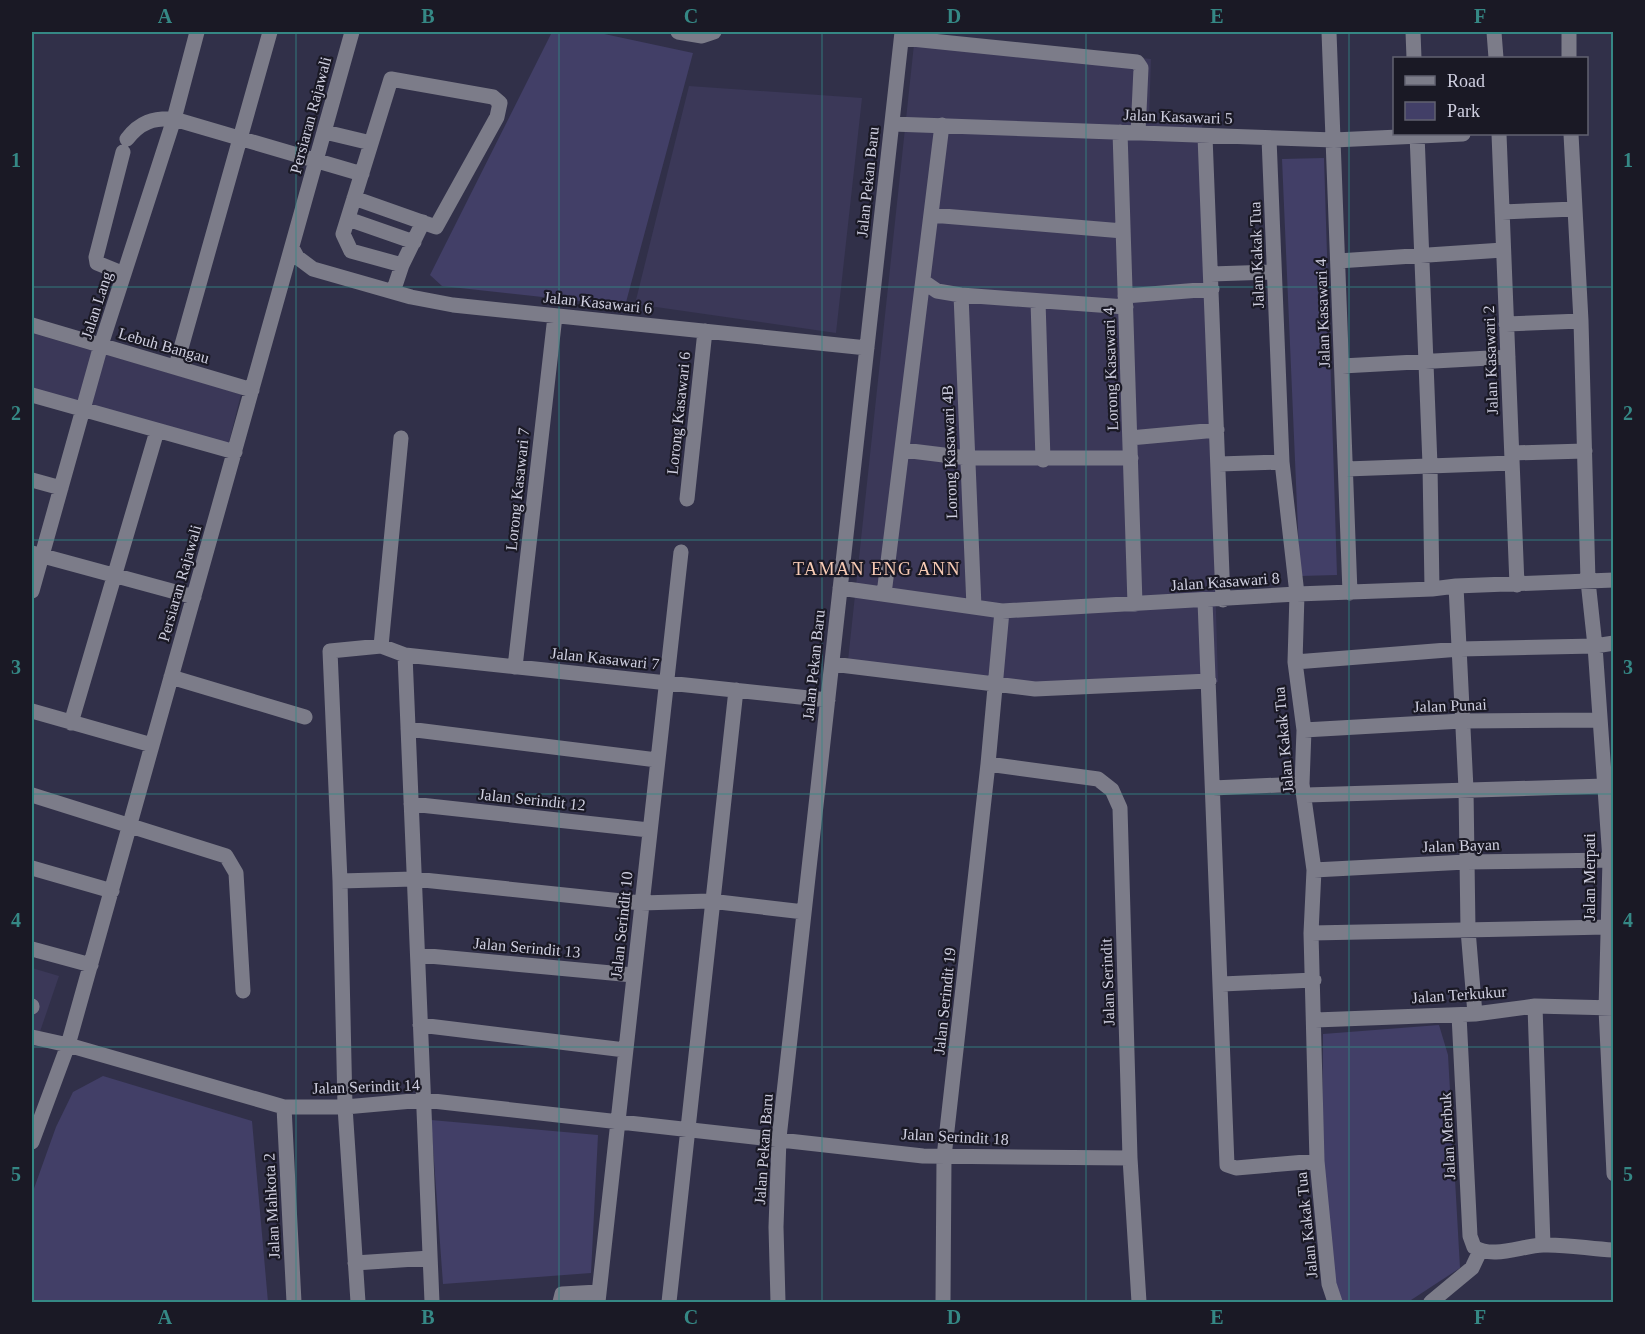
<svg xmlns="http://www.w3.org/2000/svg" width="1645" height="1334" viewBox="0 0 1645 1334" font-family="Georgia,serif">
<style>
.built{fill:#3b3858}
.green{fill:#423f67}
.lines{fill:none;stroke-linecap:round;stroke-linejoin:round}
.minor{stroke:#7c7c89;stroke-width:15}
.grid{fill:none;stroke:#358885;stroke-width:1.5;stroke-opacity:0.55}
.labels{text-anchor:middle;stroke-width:4.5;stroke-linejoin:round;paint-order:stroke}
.street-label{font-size:16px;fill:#cfcfe0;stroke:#1a1925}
.neighbourhood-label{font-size:18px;letter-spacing:1.5px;fill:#f8cbb4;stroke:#1a1925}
.neatline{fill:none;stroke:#358885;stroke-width:2}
.grid-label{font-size:20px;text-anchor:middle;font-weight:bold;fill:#358885}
</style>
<rect width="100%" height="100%" fill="#313049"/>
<!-- built -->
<path class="built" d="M915,35L1151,59L1149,120L1202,119L1218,682L1031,695L847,670Z
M689,86L862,98L836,333L635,304Z
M32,333L241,394L228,446L32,391Z
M32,968L59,976L32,1055Z"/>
<!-- green -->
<path class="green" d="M552,32H595L693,53L625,306L442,286L430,275Z
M1324,158L1337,575L1300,576L1282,159Z
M1439,1025L1448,1055L1460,1268L1408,1302H1337L1322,1151L1323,1034Z
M103,1076L252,1121L268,1302H32V1194L56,1127L73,1092Z
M431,1120L598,1135L591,1273L443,1284Z"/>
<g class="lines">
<!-- minor -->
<path class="minor" d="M678,32L702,36L714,32
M1329,32L1350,593
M1413,32L1414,58
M1494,32L1496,58
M1569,32V58
M902,38L1137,62L1141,68L1138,133
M892,124L1334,140L1463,134
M325,132L371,143
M1120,132L1135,604
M1417,134L1430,465L1432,589
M1499,134L1517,585
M1571,134L1581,321L1588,581L1595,646L1610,860L1606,1009L1614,1174
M1205,136L1223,600
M1269,138L1282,462L1297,594L1295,662L1304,730L1302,784L1314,870L1311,933L1317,1161L1329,1284L1335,1302
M127,139C140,122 153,118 174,119L362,174
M123,152L96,257L97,263L124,274
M354,198L436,227L497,117L500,103L493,97L391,79L343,234L351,251L402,265
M1502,212L1575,209
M931,215L1123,231
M348,219L414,242
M292,248L297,257L313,269L411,297L453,305L867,348
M1338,261L1503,250
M1211,274L1274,272
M924,282L937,291L961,295L1126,307
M393,292L402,265L423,222
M961,295L974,607
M1125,296L1212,289
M1038,301L1043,460
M1506,324L1581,321
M32,325L252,390
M176,366L270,32
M1342,366L1508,357
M32,395L235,452
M1130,438L1217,430
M903,450L968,458H1131
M1512,453L1585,451
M1219,464L1282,462
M1346,469L1512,463
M32,480L61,488
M687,499L705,331
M32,553L194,597
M1456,586L1466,789L1468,930L1475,1014
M840,588L1002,611L1297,594L1432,589L1456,586L1614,580
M32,591L101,345L174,119L197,32
M884,594L942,125
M1205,601L1227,1165L1236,1168L1317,1161
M381,646L401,438
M405,655L432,1302
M1295,662L1460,649L1595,646L1614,643
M832,664L1035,689L1209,681
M515,667L555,316
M171,677L305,717
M32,711L152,745
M71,723L157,431
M408,729L657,760
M1304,730L1462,721L1598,720
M988,764L1098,779L1112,790L1120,808L1130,1158L1139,1302
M1213,788L1302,784
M32,795L226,856L236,873L243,991
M1306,795L1605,786
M411,804L649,830
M32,868L112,891
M1314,870L1466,862L1614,860
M340,881L414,879L641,903L710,901L804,912
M1311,933L1607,927
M32,949L91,965
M418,955L633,975
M1222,984L1314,980
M32,1006V1007
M1535,1006L1543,1245
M1459,1015L1470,1236L1474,1247C1493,1259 1521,1246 1543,1245C1566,1244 1590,1249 1613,1250
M1315,1020L1475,1014L1535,1006L1614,1008
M420,1025L625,1050
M32,1037L68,1045L284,1107H345L424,1100L923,1156L1130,1158
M284,1107L294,1302
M32,1142L68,1045L352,32
M355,1263L430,1258
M358,1302L345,1107L340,881L330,651L381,646L405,655L828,700
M560,1302L562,1294L598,1292
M598,1302L681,552
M669,1302L736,690
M778,1302L776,1227L779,1138L902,32
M943,1302L944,1157L988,764L1002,611
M1431,1302L1472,1268L1480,1251"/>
</g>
<!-- grid -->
<path class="grid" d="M296,32V1302M559,32V1302M822,32V1302M1086,32V1302M1349,32V1302M32,287H1614M32,540H1614M32,794H1614M32,1047H1614"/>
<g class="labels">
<!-- street labels -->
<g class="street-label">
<text transform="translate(310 115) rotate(-75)" y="6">Persiaran Rajawali</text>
<text transform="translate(1178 116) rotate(2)" y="6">Jalan Kasawari 5</text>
<text transform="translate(867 182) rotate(-84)" y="6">Jalan Pekan Baru</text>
<text transform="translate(1256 255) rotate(-92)" y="6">Jalan Kakak Tua</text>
<text transform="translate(598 302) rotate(6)" y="6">Jalan Kasawari 6</text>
<text transform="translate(96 305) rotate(-72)" y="6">Jalan Lang</text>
<text transform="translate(1322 313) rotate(-92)" y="6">Jalan Kasawari 4</text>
<text transform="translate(164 345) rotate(16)" y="6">Lebuh Bangau</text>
<text transform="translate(1490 360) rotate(-92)" y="6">Jalan Kasawari 2</text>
<text transform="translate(1110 369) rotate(-92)" y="6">Lorong Kasawari 4</text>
<text transform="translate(678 413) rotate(-84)" y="6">Lorong Kasawari 6</text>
<text transform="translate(949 452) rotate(-92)" y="6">Lorong Kasawari 4B</text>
<text transform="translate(517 489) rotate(-84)" y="6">Lorong Kasawari 7</text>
<text transform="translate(1225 581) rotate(-4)" y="6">Jalan Kasawari 8</text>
<text transform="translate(179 583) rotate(-74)" y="6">Persiaran Rajawali</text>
<text transform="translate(605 658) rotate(6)" y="6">Jalan Kasawari 7</text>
<text transform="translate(813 665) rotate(-84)" y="6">Jalan Pekan Baru</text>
<text transform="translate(1450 705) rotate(-2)" y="6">Jalan Punai</text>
<text transform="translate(1283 740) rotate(-95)" y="6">Jalan Kakak Tua</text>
<text transform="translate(532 799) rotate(6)" y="6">Jalan Serindit 12</text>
<text transform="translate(1461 845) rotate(-2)" y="6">Jalan Bayan</text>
<text transform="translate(1589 877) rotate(-90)" y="6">Jalan Merpati</text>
<text transform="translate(621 925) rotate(-84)" y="6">Jalan Serindit 10</text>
<text transform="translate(527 947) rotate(5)" y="6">Jalan Serindit 13</text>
<text transform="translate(1107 982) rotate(-92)" y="6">Jalan Serindit</text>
<text transform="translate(1459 994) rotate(-4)" y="6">Jalan Terkukur</text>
<text transform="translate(944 1001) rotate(-84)" y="6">Jalan Serindit 19</text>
<text transform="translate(366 1086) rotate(-2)" y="6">Jalan Serindit 14</text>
<text transform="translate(955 1136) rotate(3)" y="6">Jalan Serindit 18</text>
<text transform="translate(1447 1136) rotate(-93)" y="6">Jalan Merbuk</text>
<text transform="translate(763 1149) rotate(-86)" y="6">Jalan Pekan Baru</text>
<text transform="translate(271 1206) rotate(-93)" y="6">Jalan Mahkota 2</text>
<text transform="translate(1306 1225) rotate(-96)" y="6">Jalan Kakak Tua</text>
</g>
<!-- neighbourhood labels -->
<g class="neighbourhood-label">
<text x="877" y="575">TAMAN ENG ANN</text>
</g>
</g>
<!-- border -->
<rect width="1645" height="1334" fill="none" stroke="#1a1925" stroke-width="66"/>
<!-- legend -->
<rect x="1393" y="57" width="195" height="78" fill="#1a1925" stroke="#626270" stroke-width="1.5"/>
<rect x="1405" y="76" width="30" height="9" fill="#7c7c89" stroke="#626270" stroke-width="1.5"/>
<text x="1447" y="87" font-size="18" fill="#cfcfe0">Road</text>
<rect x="1405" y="102" width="30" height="18" fill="#423f67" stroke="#626270" stroke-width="1.5"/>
<text x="1447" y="117" font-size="18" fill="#cfcfe0">Park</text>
<rect x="33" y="33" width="1579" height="1268" class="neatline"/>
<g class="grid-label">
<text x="165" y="23">A</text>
<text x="428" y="23">B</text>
<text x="691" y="23">C</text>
<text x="954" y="23">D</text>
<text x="1217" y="23">E</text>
<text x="1480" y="23">F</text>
<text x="16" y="167">1</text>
<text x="1628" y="167">1</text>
<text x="16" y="420">2</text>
<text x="1628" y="420">2</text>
<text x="16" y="674">3</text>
<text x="1628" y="674">3</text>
<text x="16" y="927">4</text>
<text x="1628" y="927">4</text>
<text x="16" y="1181">5</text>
<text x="1628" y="1181">5</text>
<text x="165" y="1324">A</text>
<text x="428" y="1324">B</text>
<text x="691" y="1324">C</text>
<text x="954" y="1324">D</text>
<text x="1217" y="1324">E</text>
<text x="1480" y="1324">F</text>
</g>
</svg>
